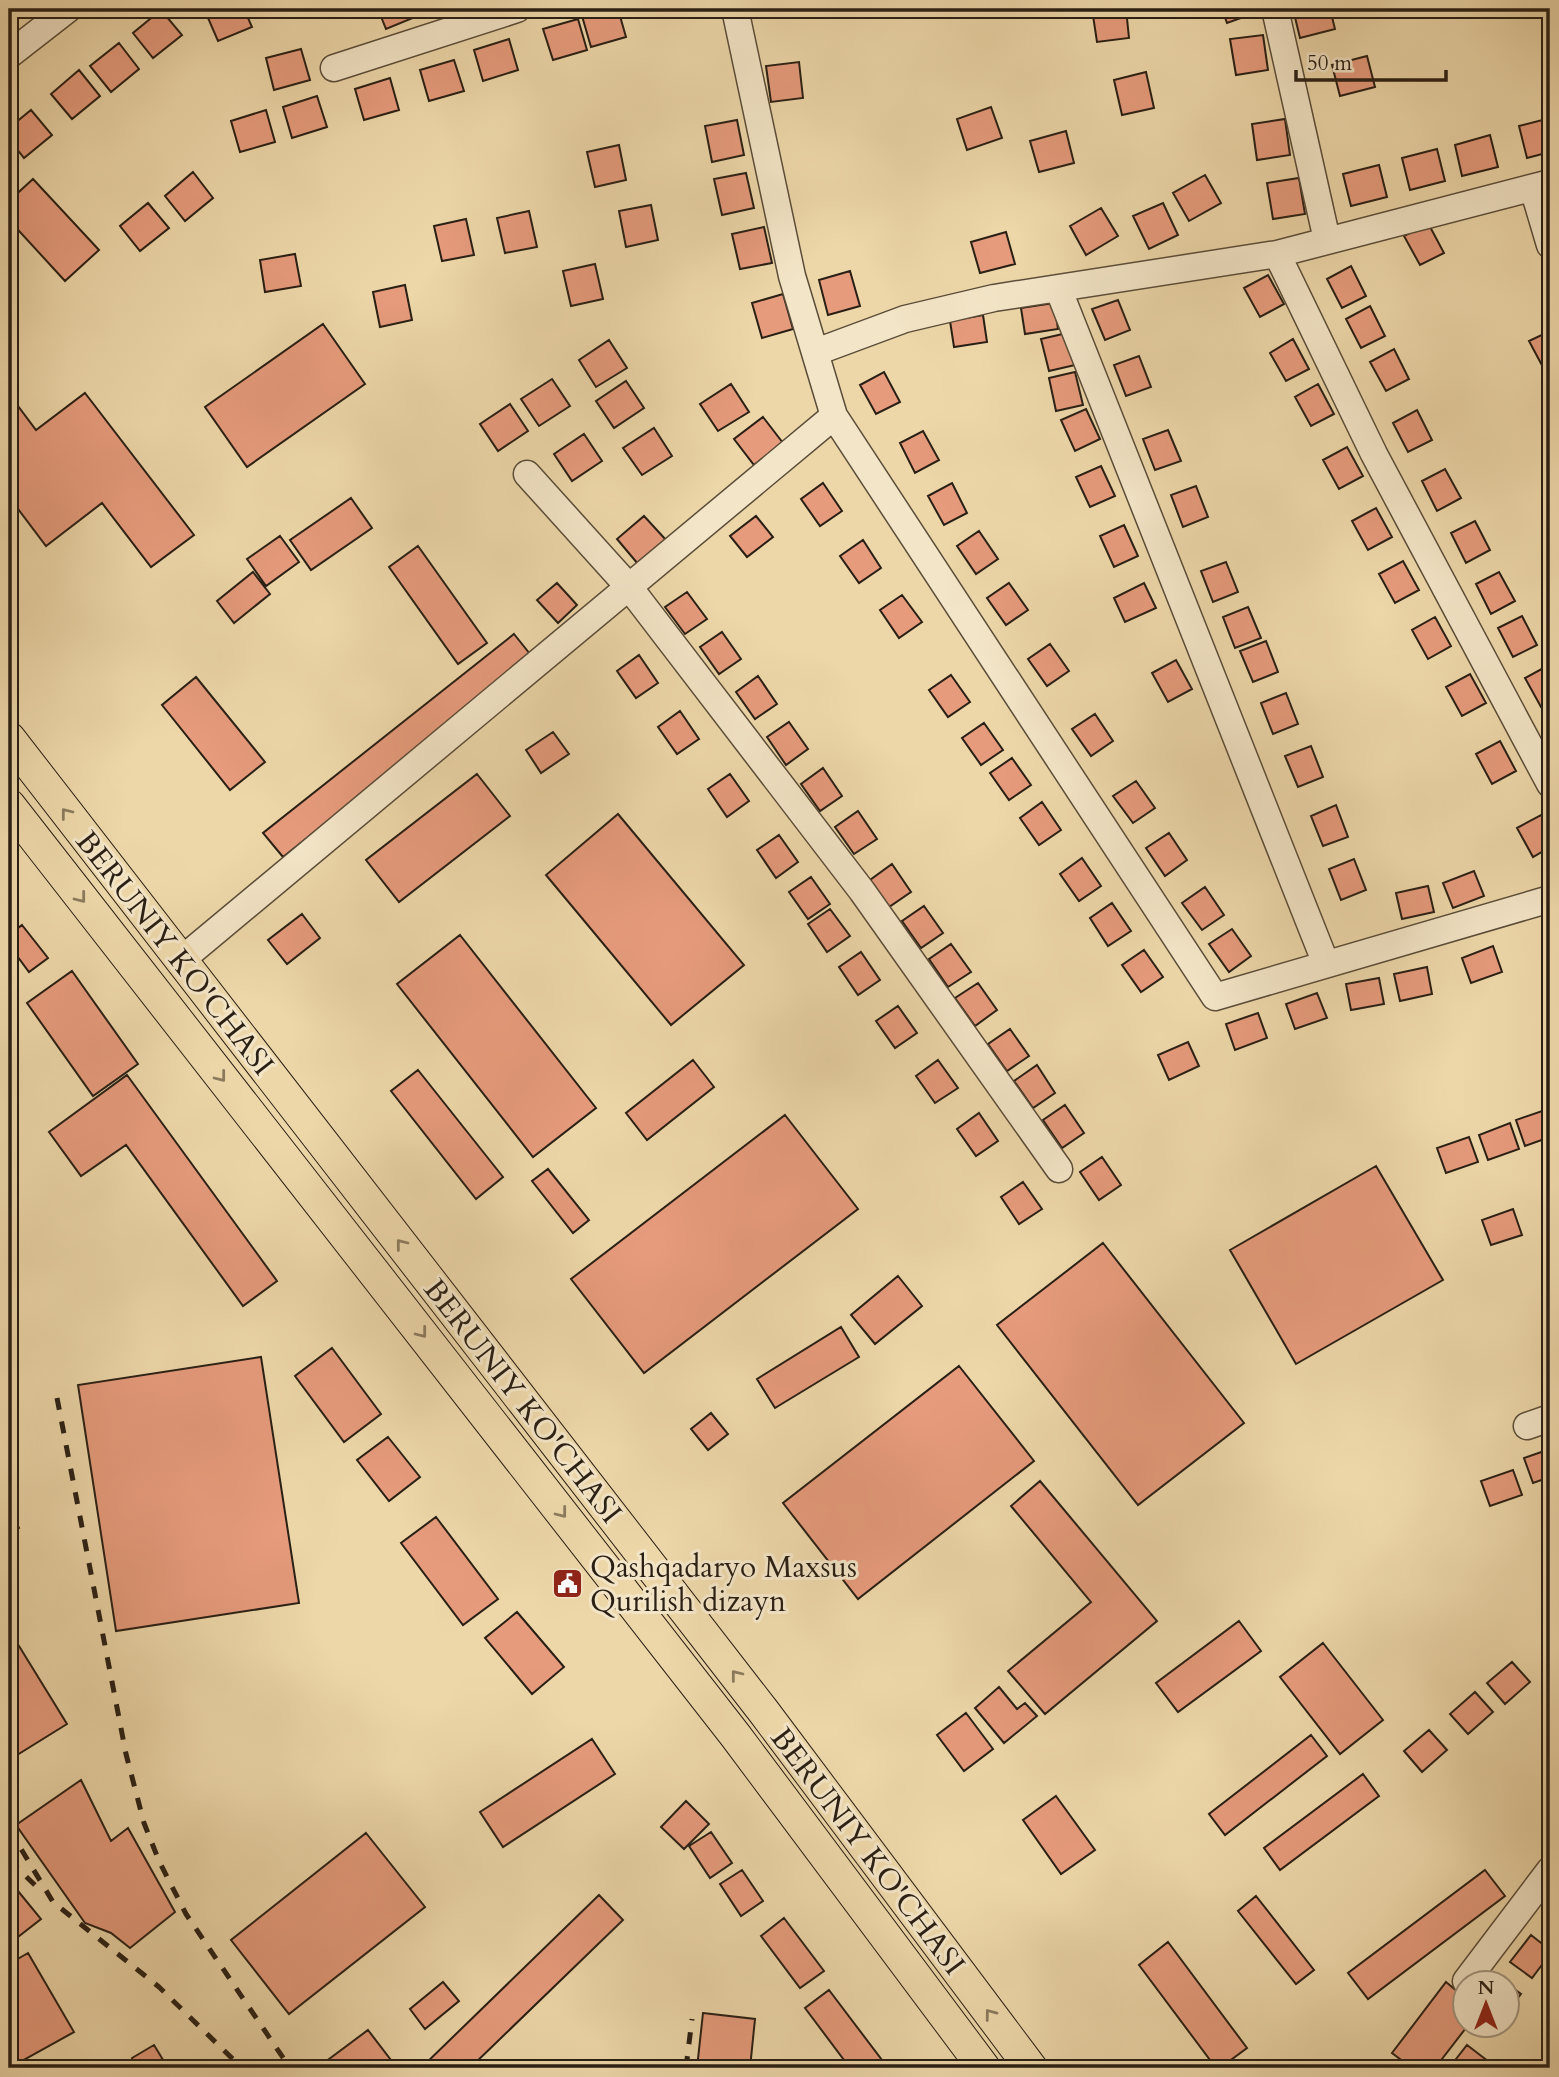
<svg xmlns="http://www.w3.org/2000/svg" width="1559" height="2077" viewBox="0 0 1559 2077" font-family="Cardo,serif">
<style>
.building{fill:#e69b7c;stroke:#291f14;stroke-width:2}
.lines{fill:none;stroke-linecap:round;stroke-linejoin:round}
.minor-casing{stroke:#5a4d39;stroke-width:29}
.major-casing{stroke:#291f14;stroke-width:34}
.minor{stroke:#f3e5c7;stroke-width:26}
.major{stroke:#edd7a9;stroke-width:32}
.rail{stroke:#291f14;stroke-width:5;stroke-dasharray:12 12;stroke-linecap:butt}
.oneway{stroke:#8b7b5e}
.labels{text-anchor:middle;stroke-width:6;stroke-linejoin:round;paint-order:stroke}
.street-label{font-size:30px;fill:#291f14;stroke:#f3e5c7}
.poi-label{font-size:30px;fill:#291f14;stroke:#f3e5c7;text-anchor:start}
</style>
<rect width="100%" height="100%" fill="#edd7a9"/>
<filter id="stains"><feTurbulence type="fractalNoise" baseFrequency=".00286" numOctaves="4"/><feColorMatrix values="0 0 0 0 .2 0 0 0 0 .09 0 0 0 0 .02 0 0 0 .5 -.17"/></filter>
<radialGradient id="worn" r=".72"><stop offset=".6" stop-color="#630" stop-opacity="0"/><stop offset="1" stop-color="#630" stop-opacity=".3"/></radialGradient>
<!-- building -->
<path class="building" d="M210,9H244L252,27L218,41L205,11Z
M378,9H417L420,15L386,29Z
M606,9H618L626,37L591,47L582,16Z
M748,9H781L782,13L749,17Z
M1092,9H1126L1129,38L1097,42Z
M1222,9H1257L1258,12L1227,23Z
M1293,9H1330L1335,29L1300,38Z
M161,10L182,35L153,58L133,33Z
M578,19L587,50L553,60L543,29Z
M1263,35L1268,70L1236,75L1230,39Z
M509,39L518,70L483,81L474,50Z
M119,43L139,69L111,92L90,66Z
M301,49L310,80L274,90L266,58Z
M1367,56L1375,87L1340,96L1332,65Z
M454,60L464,91L429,101L420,70Z
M799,62L803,98L771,102L766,66Z
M79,70L100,96L72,119L51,94Z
M1146,72L1154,108L1122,115L1114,80Z
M390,78L399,110L364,120L355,89Z
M317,96L327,127L292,138L283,107Z
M991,107L1002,138L967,150L957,119Z
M31,110L52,135L24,158L9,139V128Z
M266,110L275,142L240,152L231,121Z
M1550,118V152L1527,158L1519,126Z
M1285,119L1290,155L1257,160L1252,124Z
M737,120L744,155L712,162L705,126Z
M1066,131L1074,163L1039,172L1030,141Z
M1490,135L1498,167L1462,176L1455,145Z
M619,145L626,180L595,187L587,152Z
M1437,149L1445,181L1410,190L1402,158Z
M1379,165L1387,197L1351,206L1343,174Z
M193,172L213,198L185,221L165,196Z
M746,173L754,208L722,215L714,179Z
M1205,175L1221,203L1189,221L1173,193Z
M1299,178L1305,214L1273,219L1267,183Z
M33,179L99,250L65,281L9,220V201Z
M148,203L169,228L140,251L120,226Z
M1163,203L1178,235L1149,249L1133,216Z
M651,205L658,240L626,247L619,211Z
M1101,208L1118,236L1086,255L1070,226Z
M529,211L537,247L505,253L497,218Z
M466,219L474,255L442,261L434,226Z
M1428,223L1444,253L1420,265L1404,236Z
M764,227L772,263L740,269L732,234Z
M1006,232L1015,264L980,273L971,242Z
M295,254L301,286L265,292L260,260Z
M595,264L603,299L571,306L563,271Z
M1351,266L1366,296L1342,308L1327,279Z
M850,271L860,306L828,315L819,280Z
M1268,275L1284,304L1260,317L1244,288Z
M405,285L412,320L380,327L373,292Z
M783,294L793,329L762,338L752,303Z
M1118,300L1130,330L1105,340L1092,309Z
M1054,303L1058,329L1025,334L1021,308Z
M1370,306L1385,336L1361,348L1346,319Z
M983,315L987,342L954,347L950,321Z
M323,324L365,384L247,467L205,407Z
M1550,331V368L1545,371L1529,341Z
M1067,333L1075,365L1049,371L1041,339Z
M1293,339L1309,369L1286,381L1270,353Z
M609,340L627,368L596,387L579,360Z
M1394,349L1409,379L1386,391L1370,362Z
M1139,356L1151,387L1126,396L1114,365Z
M884,372L900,402L876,414L860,385Z
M1075,372L1083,405L1056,411L1049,378Z
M552,379L570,406L539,426L521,399Z
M626,381L644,408L614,428L596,401Z
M731,384L749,412L718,431L700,404Z
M1318,384L1334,414L1311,426L1295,397Z
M85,393L194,535L151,567L102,503L46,546L9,497V394L36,430Z
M510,404L528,431L498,451L480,424Z
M1086,409L1100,439L1075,451L1061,420Z
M1417,410L1432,440L1408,452L1393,423Z
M763,417L783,443L754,465L734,439Z
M654,428L672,456L642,475L623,448Z
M1168,430L1181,461L1155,470L1143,439Z
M923,431L939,460L915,473L900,443Z
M584,434L602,461L572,481L554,454Z
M1347,447L1363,476L1339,489L1323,460Z
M1101,466L1115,496L1090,507L1076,477Z
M1445,469L1461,498L1437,511L1422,481Z
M823,483L842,511L820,526L801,499Z
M952,483L967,513L944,525L928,496Z
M1196,486L1208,517L1183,527L1171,495Z
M351,498L372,528L311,570L290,540Z
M1376,508L1392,537L1368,550L1352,521Z
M644,516L666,540L638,564L617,539Z
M756,516L773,537L747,557L730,536Z
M1475,521L1490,550L1466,563L1451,533Z
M1124,525L1138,556L1114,567L1100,536Z
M979,531L998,559L976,574L957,546Z
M280,536L299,562L266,586L247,559Z
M863,540L881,568L859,583L840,556Z
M418,546L487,643L458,664L389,567Z
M1403,561L1419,590L1395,603L1379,574Z
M1226,562L1238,592L1213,602L1201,571Z
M253,572L270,594L234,623L217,601Z
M1499,572L1515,601L1491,614L1476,584Z
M557,583L577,605L558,623L537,600Z
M1009,583L1028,610L1006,625L987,598Z
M1144,583L1156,608L1125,622L1114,598Z
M687,592L707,619L685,634L665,607Z
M902,595L922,622L899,638L880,610Z
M1248,607L1261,638L1235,648L1223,617Z
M1522,616L1537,645L1513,657L1498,628Z
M1435,617L1451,646L1428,659L1412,630Z
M722,632L741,659L719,674L700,647Z
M514,634L534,659L283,857L263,833Z
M1266,641L1278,672L1253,682L1240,651Z
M1050,644L1069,671L1047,686L1028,659Z
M639,655L658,683L636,698L617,671Z
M1176,660L1192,689L1168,702L1152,673Z
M1549,665L1550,702L1541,707L1525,678Z
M1470,674L1486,703L1462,716L1446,687Z
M951,675L970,702L948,717L929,690Z
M758,676L777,704L755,719L736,692Z
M196,677L265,762L230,790L162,705Z
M1286,693L1298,724L1273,734L1261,703Z
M680,711L699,739L677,754L658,727Z
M1095,714L1113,741L1091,756L1072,729Z
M789,722L808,749L786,765L767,737Z
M984,723L1003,750L981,765L962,738Z
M553,732L569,754L541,773L526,750Z
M1500,741L1516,771L1492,784L1476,754Z
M1311,746L1323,777L1298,787L1285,756Z
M1012,758L1031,785L1009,800L990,773Z
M823,768L842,796L820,811L801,784Z
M477,774L510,816L399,902L366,860Z
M730,774L749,801L727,817L708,789Z
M1136,781L1155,808L1133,823L1113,796Z
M1042,802L1061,830L1039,845L1020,818Z
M1336,805L1348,837L1323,846L1311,816Z
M858,811L877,839L854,854L835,827Z
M618,814L744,965L671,1025L546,875Z
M1541,815L1550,832V847L1533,857L1517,828Z
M1169,833L1187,860L1165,876L1146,848Z
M779,835L798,862L776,878L757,850Z
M1082,858L1101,886L1079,901L1060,874Z
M1354,859L1366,890L1341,900L1329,869Z
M892,864L911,892L889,907L870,880Z
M1474,871L1484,896L1453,908L1443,883Z
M811,877L830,904L808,919L789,892Z
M1428,886L1434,912L1402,919L1396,893Z
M1205,887L1224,915L1202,930L1182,903Z
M1112,903L1131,931L1108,946L1090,918Z
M924,906L943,933L921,948L902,921Z
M830,909L850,936L827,952L808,924Z
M302,914L320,938L287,964L268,940Z
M22,925L48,958L29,972L9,945V935Z
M1232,929L1251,956L1229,972L1209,944Z
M460,935L596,1108L533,1157L397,984Z
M951,944L971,972L948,987L929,959Z
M1493,946L1502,972L1471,983L1462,958Z
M1144,950L1163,977L1141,992L1122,965Z
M861,952L880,980L858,995L839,967Z
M1427,967L1432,994L1400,1001L1394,974Z
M72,971L138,1064L93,1096L27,1003Z
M1379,978L1384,1004L1351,1010L1346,984Z
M978,983L997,1010L975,1026L955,998Z
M1317,993L1327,1018L1295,1029L1286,1004Z
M898,1006L917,1033L895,1048L876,1021Z
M1258,1013L1267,1038L1235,1050L1226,1024Z
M1010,1029L1029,1056L1007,1071L988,1044Z
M1188,1042L1199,1066L1169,1080L1158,1055Z
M693,1060L714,1087L647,1140L626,1113Z
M938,1060L958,1088L935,1103L916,1076Z
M1037,1065L1055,1093L1033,1108L1014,1081Z
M418,1070L503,1177L476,1199L391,1091Z
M127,1075L277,1281L243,1306L126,1145L81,1176L49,1132Z
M1065,1105L1084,1133L1062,1148L1043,1120Z
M1548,1109L1550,1116V1137L1525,1146L1516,1120Z
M979,1113L998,1141L976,1156L957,1129Z
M785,1115L858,1209L644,1373L571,1279Z
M1510,1123L1519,1149L1488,1160L1479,1135Z
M1469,1137L1478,1162L1446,1173L1437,1148Z
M1102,1157L1121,1185L1099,1200L1080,1172Z
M1376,1166L1443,1280L1296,1364L1230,1250Z
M548,1169L589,1220L573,1233L532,1181Z
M1023,1182L1042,1209L1019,1224L1001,1197Z
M1513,1209L1522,1235L1491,1245L1482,1220Z
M1103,1243L1244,1423L1138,1505L997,1325Z
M898,1276L922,1306L875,1344L851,1315Z
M841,1327L859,1357L775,1408L757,1379Z
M332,1348L381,1414L344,1442L295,1376Z
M261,1357L299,1603L116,1631L78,1385Z
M959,1366L1034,1461L858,1599L783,1503Z
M711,1413L728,1434L708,1450L691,1429Z
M388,1437L420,1477L389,1501L357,1460Z
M1550,1449V1477L1533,1483L1524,1458Z
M1513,1470L1522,1495L1490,1506L1481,1481Z
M1040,1481L1157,1621L1045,1714L1008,1671L1091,1602L1011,1506Z
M9,1510L19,1528L9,1534Z
M436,1517L498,1599L463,1625L401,1543Z
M517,1612L564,1667L532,1694L485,1638Z
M1239,1621L1261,1651L1178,1712L1156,1683Z
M1323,1643L1383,1720L1340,1754L1280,1677Z
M19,1646L67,1724L9,1760V1652Z
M1512,1662L1530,1682L1505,1704L1487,1683Z
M999,1687L1017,1709L1025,1703L1037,1716L1004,1743L975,1708Z
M1475,1692L1493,1712L1468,1734L1450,1714Z
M966,1713L993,1749L964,1771L937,1735Z
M1429,1730L1447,1750L1422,1772L1404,1751Z
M1311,1735L1327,1756L1225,1835L1209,1814Z
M592,1739L615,1774L503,1847L480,1812Z
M1363,1774L1379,1796L1280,1870L1264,1848Z
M81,1780L111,1841L128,1828L175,1912L130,1948L111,1933L85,1923L16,1825Z
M1056,1796L1095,1850L1061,1874L1023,1820Z
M686,1801L709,1824L684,1849L661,1827Z
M711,1832L732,1863L710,1878L689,1846Z
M366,1833L425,1907L289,2014L231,1940Z
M742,1870L763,1901L741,1916L720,1884Z
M1485,1870L1505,1896L1368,1999L1348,1973Z
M9,1880L41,1919L9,1944Z
M599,1895L623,1920L470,2068H421Z
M1256,1896L1314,1970L1296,1984L1238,1911Z
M784,1918L824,1971L800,1988L761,1936Z
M1531,1935L1550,1950V1954L1532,1978L1510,1962Z
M1168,1942L1247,2048L1220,2068H1216L1139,1965Z
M28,1953L74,2032L9,2068V1964Z
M443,1982L459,2001L425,2029L410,2009Z
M1446,1982L1464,1997V2024H1469L1435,2068H1412L1392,2053Z
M1506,1983L1521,1994L1506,2013Z
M829,1990L888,2068H850L805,2008Z
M703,2013L755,2019L750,2068H697Z
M368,2030L397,2068H317Z
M154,2045L168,2068H138L132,2058Z
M1467,2045L1497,2068H1467L1456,2059Z"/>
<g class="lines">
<defs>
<path id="minor" d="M735,9L792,276L834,416L1215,997L1550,899
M1275,9L1327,240
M9,55L68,9
M334,68L517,9
M1533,188L1550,245
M1277,254L1374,454L1550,784
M1058,288L1326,964
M816,352L905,319L994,298L1277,254L1550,183
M527,474L629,587L862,891L1059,1169
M180,961L834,416
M1527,1426L1550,1418
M1466,1981L1550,1870"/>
<path id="major" d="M9,738L764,1712L1031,2068
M9,805L735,1735L984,2068"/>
</defs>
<!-- minor casing -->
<use href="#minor" class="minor-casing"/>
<!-- major casing -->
<use href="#major" class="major-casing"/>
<!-- minor -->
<use href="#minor" class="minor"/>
<!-- major -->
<use href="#major" class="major"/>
<!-- rail -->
<path class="rail" d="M57,1398L126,1754L144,1823L159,1861L186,1914L290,2068
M9,1829L53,1902L159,1987L242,2068
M9,1860L39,1889
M686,2068L692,2019"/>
</g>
<!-- one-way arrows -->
<defs><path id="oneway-chevron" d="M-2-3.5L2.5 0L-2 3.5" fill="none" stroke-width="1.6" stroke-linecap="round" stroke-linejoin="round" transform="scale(1.75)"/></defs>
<g class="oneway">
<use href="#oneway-chevron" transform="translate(66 813) rotate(-128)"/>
<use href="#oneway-chevron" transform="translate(81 898) rotate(52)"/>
<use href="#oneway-chevron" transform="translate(221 1077) rotate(52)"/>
<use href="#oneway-chevron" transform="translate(401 1244) rotate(-128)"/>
<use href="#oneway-chevron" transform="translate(422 1333) rotate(52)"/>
<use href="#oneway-chevron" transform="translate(562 1513) rotate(52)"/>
<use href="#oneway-chevron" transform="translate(736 1675) rotate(-128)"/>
<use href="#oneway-chevron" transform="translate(990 2014) rotate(-127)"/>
</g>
<!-- icons -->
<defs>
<symbol id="civic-square" viewBox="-11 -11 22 22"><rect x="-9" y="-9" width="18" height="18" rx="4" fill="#8f2418" stroke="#f3e5c7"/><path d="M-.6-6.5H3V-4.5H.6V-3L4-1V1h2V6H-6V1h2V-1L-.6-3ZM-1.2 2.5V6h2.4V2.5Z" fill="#fff"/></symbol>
</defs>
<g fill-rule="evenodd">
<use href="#civic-square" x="550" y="1566" width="35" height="35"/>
</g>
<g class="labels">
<!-- street labels -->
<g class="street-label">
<text transform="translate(175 953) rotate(52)" y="10">BERUNIY KO'CHASI</text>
<text transform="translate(523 1401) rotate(52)" y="10">BERUNIY KO'CHASI</text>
<text transform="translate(868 1851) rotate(53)" y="10">BERUNIY KO'CHASI</text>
</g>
<!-- poi labels -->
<g class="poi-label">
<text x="590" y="1577">Qashqadaryo Maxsus<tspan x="590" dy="34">Qurilish dizayn</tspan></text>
</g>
</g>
<!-- margin -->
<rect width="1559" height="2077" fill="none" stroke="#edd7a9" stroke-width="35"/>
<rect x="10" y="10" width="1538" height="2056" fill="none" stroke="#291f14" stroke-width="3.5"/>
<rect x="18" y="18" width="1524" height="2042" fill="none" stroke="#291f14" stroke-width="2"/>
<!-- north arrow -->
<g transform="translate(1486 2004)"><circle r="33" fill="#f3e5c7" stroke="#a2967f" stroke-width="2"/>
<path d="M0-5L12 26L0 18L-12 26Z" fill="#8f2418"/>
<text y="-10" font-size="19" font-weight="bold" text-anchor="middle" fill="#291f14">N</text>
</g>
<!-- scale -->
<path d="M1296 70v10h150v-10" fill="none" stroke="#291f14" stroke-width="3.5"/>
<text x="1307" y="70" font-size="21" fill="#291f14" stroke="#f3e5c7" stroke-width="5" paint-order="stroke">50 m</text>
<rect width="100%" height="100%" filter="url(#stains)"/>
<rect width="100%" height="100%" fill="url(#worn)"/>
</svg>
